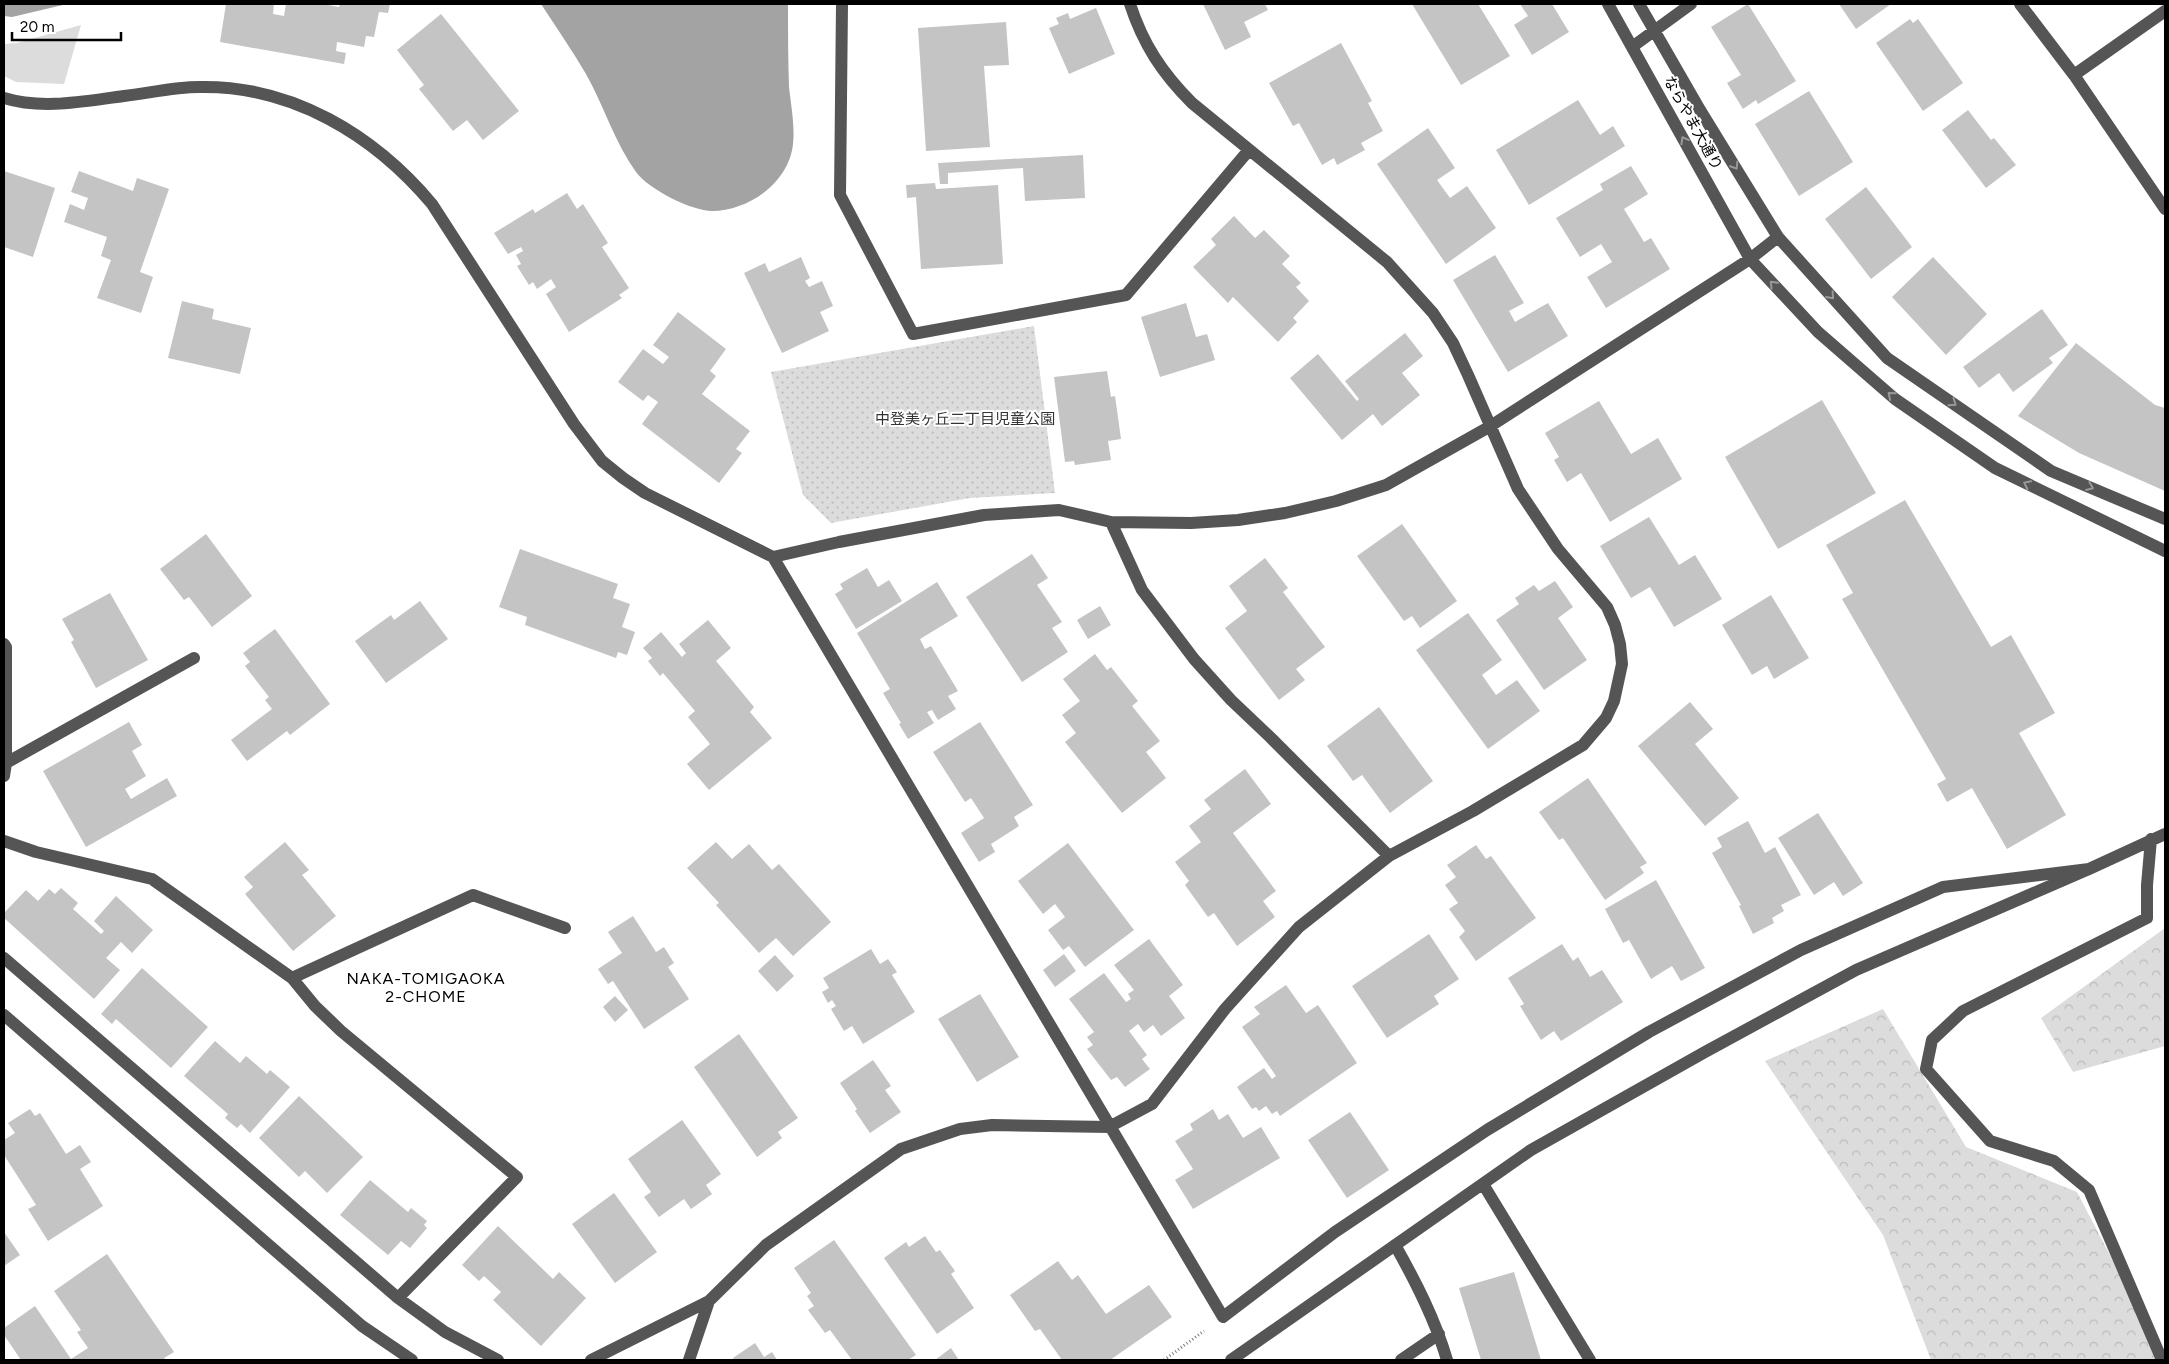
<svg xmlns="http://www.w3.org/2000/svg" width="2169" height="1364" viewBox="0 0 2169 1364" font-family="Figtree,'Noto Sans JP',sans-serif">
<style>
.grass{fill:#dcdcdc}
.forest{fill:url(#forest-crowns)}
.park{fill:url(#park-dots)}
.water{fill:#a3a3a3}
.building{fill:#c4c4c4}
.lines{fill:none;stroke-linecap:round;stroke-linejoin:round}
.path{stroke:#777;stroke-width:3;stroke-dasharray:1 2.5;stroke-linecap:butt}
.minor{stroke:#555;stroke-width:12}
.oneway{stroke:#999}
.labels{text-anchor:middle;stroke-width:4;stroke-linejoin:round;paint-order:stroke}
.street-label{font-size:15px;fill:#000;stroke:#fff}
.park-label{font-size:15px;fill:#333;stroke:#fff}
.neighbourhood-label{font-size:16px;letter-spacing:1px;fill:#000;stroke:#fff}
</style>
<defs>
<pattern id="forest-crowns" width="20" height="18" patternUnits="userSpaceOnUse" patternTransform="scale(1.25)"><rect width="20" height="18" fill="#dcdcdc"/><path d="M2 6a3 3 0 1 1 6 0M12 15a3 3 0 1 1 6 0" fill="none" stroke="#bbb"/></pattern>
<pattern id="park-dots" width="8" height="8" patternUnits="userSpaceOnUse" patternTransform="scale(1.25)"><rect width="8" height="8" fill="#dcdcdc"/><path d="M2 2h.1M6 6h.1" fill="none" stroke="#bbb" stroke-width="1.8" stroke-linecap="round"/></pattern>
</defs>
<rect width="100%" height="100%" fill="#fff"/>
<!-- grass -->
<path class="grass" d="M81,25L64,84L16,82L4,76V44L17,43Z"/>
<!-- forest -->
<path class="forest" d="M2165,876V1046L2073,1072L2041,1018L2165,928Z
M1883,1009L1966,1147L2077,1192L2147,1326L2157,1360H1931L1883,1235L1765,1061Z"/>
<!-- park -->
<path class="park" d="M1034,326L1055,493L970,498L831,523L803,495L771,372Z"/>
<!-- water -->
<path class="water" d="M4,4H67L12,17L4,16Z
M541,4H788C788,32 788,59 789,87C791,105 795,126 793,144C789,183 748,211 712,211C692,211 648,189 636,172C615,143 604,106 586,74C572,50 556,27 541,4Z"/>
<!-- building -->
<path class="building" d="M226,4H274L273,14L284,16L286,4H323L339,7L340,4H390L388,13L379,12L374,37L366,36L364,47L337,42L336,51L346,53L344,64L220,42Z
M1203,4H1265L1268,10L1244,22L1251,37L1225,50Z
M1412,4H1478L1510,56L1461,85Z
M1520,4H1552L1569,32L1532,55L1514,25L1528,16Z
M1748,4L1796,81L1758,104L1756,100L1743,109L1727,83L1741,75L1711,27Z
M1839,4H1891L1856,29Z
M1096,8L1115,54L1069,74L1049,28L1059,24L1056,18L1068,13L1070,19Z
M441,14L519,111L483,140L467,120L453,131L419,89L424,85L397,50Z
M1910,19L1913,23L1918,19L1963,83L1923,111L1876,43Z
M1006,22L1009,65L984,66L990,147L926,151L918,28Z
M1341,43L1372,101L1368,103L1383,131L1361,143L1365,150L1337,165L1334,158L1322,165L1299,123L1293,126L1269,83Z
M1809,91L1853,162L1799,196L1755,124Z
M1578,100L1600,135L1613,126L1625,146L1529,205L1496,150Z
M1968,110L1991,140L1994,138L2016,165L1986,188L1942,130Z
M1428,128L1455,168L1437,180L1450,198L1467,186L1496,228L1446,264L1377,164Z
M1083,155L1085,198L1025,201L1023,168L948,173V184H940L938,163Z
M1631,166L1648,194L1624,209L1644,242L1651,238L1670,269L1606,308L1587,277L1612,262L1601,244L1580,257L1556,218L1603,190L1600,184Z
M4,171L55,188L33,257L4,247Z
M79,171L133,191L137,178L169,189L140,272L153,277L141,313L97,298L111,260L101,256L107,237L64,222L70,204L84,210L88,198L71,192Z
M935,183L936,189L998,185L1003,264L921,269L916,197L907,198L906,185Z
M1866,187L1912,247L1871,279L1825,219Z
M567,193L577,209L583,204L608,243L602,247L629,288L619,295L622,298L569,332L546,294L556,287L551,279L537,289L533,282L529,285L517,266L521,264L516,255L523,251L521,247L508,254L494,233L533,209L535,213Z
M1234,216L1255,238L1264,230L1290,256L1282,264L1301,283L1296,287L1309,301L1293,318L1297,322L1278,342L1233,297L1228,303L1193,267L1216,245L1211,239Z
M1495,255L1524,303L1509,311L1515,322L1548,303L1568,336L1508,372L1453,280Z
M801,257L810,278L805,281L809,287L822,281L833,306L820,312L829,331L782,353L744,273L765,263L769,272Z
M1933,257L1987,314L1946,355L1892,297Z
M182,301L214,309L212,319L251,328L240,374L168,358Z
M1186,303L1196,337L1207,334L1215,360L1160,377L1141,317Z
M2042,309L2068,345L2049,358L2053,363L2013,392L1999,373L1979,388L1963,367Z
M678,312L726,349L710,371L716,376L702,394L750,431L736,449L742,453L719,483L642,424L658,402L648,395L643,401L618,382L643,349L663,364L669,357L653,345Z
M1405,333L1423,356L1402,373L1420,395L1382,426L1373,414L1342,440L1290,378L1318,354L1357,401L1359,399L1345,381Z
M2076,343L2155,405L2165,408V491L2079,453L2018,416Z
M1107,371L1111,397L1115,396L1121,439L1108,441L1111,460L1075,465L1074,461L1065,462L1054,377Z
M1822,400L1876,493L1778,549L1725,457Z
M1599,401L1631,454L1658,438L1682,479L1610,522L1581,473L1567,482L1554,460L1559,457L1545,433Z
M1905,500L1991,647L2011,635L2055,713L2019,733L2066,815L2007,849L1972,788L1947,802L1937,784L1946,779L1842,599L1853,593L1826,545Z
M1649,517L1679,565L1695,555L1722,599L1674,627L1650,587L1631,598L1600,546Z
M1402,524L1457,601L1420,628L1412,616L1404,621L1357,556Z
M206,534L252,596L212,627L189,597L184,600L160,569Z
M520,549L618,584L613,598L630,604L622,627L635,632L627,655L618,652L616,658L525,625L527,617L499,607Z
M1032,554L1048,578L1037,585L1062,622L1052,628L1068,652L1022,682L966,597Z
M1265,558L1288,588L1283,592L1325,647L1296,669L1305,680L1279,700L1225,628L1247,611L1229,586Z
M867,568L878,587L889,580L902,601L856,629L835,594L843,589L840,584Z
M1555,581L1573,607L1558,618L1587,660L1544,690L1496,620L1519,604L1515,598L1534,585L1539,591Z
M937,582L958,616L920,639L925,649L931,646L958,691L948,696L956,709L938,720L932,710L927,712L934,723L908,739L899,724L901,723L883,693L890,689L857,633Z
M110,593L148,660L96,688L71,642L74,640L62,619Z
M1771,595L1809,658L1774,679L1767,666L1752,675L1722,625Z
M420,601L448,639L386,683L355,641L391,615L394,620Z
M1100,606L1111,625L1088,639L1077,620Z
M1468,613L1502,660L1482,675L1496,695L1517,680L1540,711L1488,749L1416,650Z
M708,620L731,648L716,661L754,707L750,712L772,738L709,790L687,764L710,744L688,717L695,711L663,673L660,676L648,661L652,658L643,648L661,632L682,657L686,653L679,644Z
M275,629L330,704L290,735L287,731L247,761L231,740L272,709L265,700L269,697L245,666L250,662L243,653Z
M1095,654L1107,670L1111,667L1138,701L1132,706L1160,741L1146,752L1166,778L1122,813L1065,742L1076,733L1062,715L1080,701L1063,679Z
M1690,702L1713,729L1695,744L1739,798L1705,826L1638,746Z
M1379,707L1433,781L1390,813L1362,775L1353,781L1327,746Z
M129,722L142,745L132,751L146,776L125,789L131,799L167,778L177,796L86,847L43,771Z
M980,722L1033,805L1014,817L1019,826L991,844L995,852L979,862L961,833L984,818L971,798L965,802L933,752Z
M1245,769L1271,804L1233,833L1276,891L1263,901L1275,917L1237,946L1214,913L1208,917L1185,885L1189,881L1175,862L1201,842L1189,826L1211,809L1204,800Z
M1588,778L1647,863L1640,867L1644,873L1605,900L1563,838L1559,840L1539,812Z
M1818,813L1863,883L1843,896L1834,882L1814,895L1778,838Z
M1748,821L1765,853L1775,847L1801,895L1781,905L1784,911L1772,918L1774,923L1753,934L1739,906L1741,905L1712,853L1722,847L1717,838Z
M285,842L309,870L302,875L336,916L293,951L245,894L253,887L244,877Z
M716,842L732,859L749,844L772,870L779,864L831,922L793,956L776,938L759,953L716,905L719,903L687,868Z
M1068,843L1134,930L1085,967L1069,946L1063,950L1048,930L1065,917L1055,904L1043,914L1018,881Z
M1476,845L1486,859L1491,856L1536,918L1476,961L1459,937L1465,931L1449,909L1458,903L1445,885L1456,877L1447,865Z
M1656,880L1705,968L1681,981L1672,966L1651,979L1629,940L1623,943L1605,909Z
M61,888L78,903L73,909L101,934L104,931L94,921L116,896L153,930L132,953L121,942L106,958L120,970L94,999L4,918V913L26,890L38,901L49,889L55,894Z
M633,916L656,952L664,947L674,963L668,967L689,999L644,1029L613,981L608,984L598,969L622,953L608,932Z
M1429,934L1459,979L1434,996L1439,1004L1387,1038L1352,986Z
M1149,939L1183,985L1169,996L1185,1018L1161,1036L1153,1025L1144,1032L1138,1024L1129,1031L1147,1055L1142,1059L1150,1069L1125,1087L1117,1077L1111,1080L1087,1049L1093,1045L1087,1037L1094,1032L1069,999L1104,973L1126,1002L1131,999L1128,994L1134,990L1114,965Z
M1562,944L1573,961L1578,957L1590,977L1602,970L1623,1002L1561,1041L1554,1031L1541,1040L1520,1006L1524,1004L1508,978Z
M871,949L880,964L888,959L897,972L892,975L915,1012L863,1044L852,1026L844,1031L831,1009L836,1006L832,1000L828,1003L822,992L829,988L823,978Z
M1064,954L1076,971L1055,987L1043,970Z
M775,955L794,976L777,992L758,971Z
M142,968L208,1027L171,1068L116,1019L112,1024L101,1014Z
M1286,985L1306,1013L1318,1005L1357,1063L1280,1116L1277,1111L1272,1114L1266,1106L1259,1111L1256,1107L1252,1109L1237,1087L1264,1068L1272,1079L1276,1076L1242,1027L1260,1014L1254,1007Z
M980,994L1019,1057L977,1082L938,1019Z
M615,996L628,1010L615,1022L603,1007Z
M739,1034L798,1118L778,1132L782,1138L757,1157L694,1067Z
M215,1041L240,1063L246,1056L267,1074L270,1070L290,1087L250,1133L241,1124L237,1128L225,1118L228,1114L184,1076Z
M873,1060L891,1086L885,1090L901,1112L870,1133L855,1111L857,1109L840,1083Z
M299,1096L363,1157L327,1193L305,1171L299,1177L259,1138Z
M30,1109L35,1116L40,1113L66,1154L80,1145L91,1162L80,1169L103,1206L48,1241L28,1209L36,1205L4,1155V1140L15,1133L8,1123Z
M1213,1109L1219,1120L1228,1114L1243,1138L1261,1127L1280,1158L1193,1209L1175,1180L1193,1169L1175,1141L1193,1130L1190,1124Z
M1350,1112L1389,1170L1347,1198L1308,1140Z
M682,1120L721,1174L706,1185L712,1194L691,1209L684,1199L659,1217L644,1197L651,1192L628,1159Z
M370,1180L408,1212L411,1208L427,1221L424,1225L427,1228L410,1248L401,1241L388,1255L340,1215Z
M614,1193L657,1252L615,1283L572,1224Z
M498,1226L553,1279L559,1272L586,1298L541,1346L493,1300L501,1292L484,1276L479,1281L462,1265Z
M4,1232L20,1255L4,1266Z
M925,1236L936,1252L940,1250L955,1271L951,1274L974,1308L937,1334L884,1258L906,1242L909,1247Z
M834,1240L916,1355L908,1360H852L830,1330L825,1333L808,1310L814,1306L807,1296L811,1293L794,1268Z
M107,1254L174,1352L164,1358L166,1360H21L4,1335V1328L35,1306L71,1359L88,1348L77,1332L81,1330L54,1291Z
M1058,1261L1072,1280L1078,1275L1106,1314L1149,1285L1172,1317L1110,1360H1062L1040,1329L1035,1331L1010,1295Z
M1514,1272L1541,1360H1481L1459,1288Z
M755,1343L764,1357L772,1352L777,1360H734L733,1358Z
M951,1348L959,1360H935Z"/>
<g class="lines">
<!-- path -->
<path class="path" d="M1164,1360L1204,1331"/>
<!-- minor -->
<path class="minor" d="M842,4L840,195L913,334L1126,295L1249,150
M1608,4L1750,259L1818,332L1895,399L1995,468L2165,551
M1639,4L1700,110L1778,237L1887,358L2051,471L2165,519
M2020,4L2074,75L2165,209
M1632,47L1691,4
M2074,75L2165,11
M4,98C43,110 85,101 124,96C149,93 175,87 199,87C292,85 374,135 432,204L574,424L602,461L623,478L645,493L773,557L1223,1317L1335,1232L1487,1130L1649,1032L1801,950L1943,887L2089,869
M1111,522L1142,590L1194,659L1231,700L1270,737L1389,856
M773,557L839,542L984,515L1059,510L1111,522L1191,523L1238,520L1285,513L1336,501L1386,485L1489,427L1750,259L1778,237
M4,644L6,647V763L4,776
M6,763L194,658
M2151,839L2147,885V918L1963,1011L1932,1040L1926,1069L1990,1141L2054,1161L2089,1190L2162,1360
M4,841L36,852L152,879L292,978L315,1006L341,1031L517,1177L398,1298
M4,958L398,1298L445,1332L498,1360
M292,978L473,895L565,928
M4,1015L362,1326L412,1360
M1483,1184L1590,1360
M1395,1245C1416,1282 1435,1319 1447,1360
M591,1360L709,1301
M689,1360L709,1301L766,1245L901,1149L960,1129L992,1125L1109,1127L1152,1104L1225,1009L1299,927L1389,856L1473,811L1583,745L1606,718L1614,701L1622,664L1620,644L1615,625L1607,607L1558,549L1518,489L1468,375L1453,343L1433,313L1387,262L1192,103C1162,73 1143,44 1130,4
M1231,1360L1531,1150L1705,1052L1856,970L2089,869L2165,834
M1401,1360L1439,1334"/>
</g>
<!-- one-way arrows -->
<defs><path id="oneway-chevron" d="M-2-3.5L2.5 0L-2 3.5" fill="none" stroke-width="1.6" stroke-linecap="round" stroke-linejoin="round" transform="scale(1.25)"/></defs>
<g class="oneway">
<use href="#oneway-chevron" transform="translate(1684 140) rotate(-119)"/>
<use href="#oneway-chevron" transform="translate(1735 166) rotate(58)"/>
<use href="#oneway-chevron" transform="translate(1773 284) rotate(-133)"/>
<use href="#oneway-chevron" transform="translate(1831 296) rotate(48)"/>
<use href="#oneway-chevron" transform="translate(1891 395) rotate(-140)"/>
<use href="#oneway-chevron" transform="translate(1953 403) rotate(35)"/>
<use href="#oneway-chevron" transform="translate(2027 484) rotate(-154)"/>
<use href="#oneway-chevron" transform="translate(2090 487) rotate(23)"/>
</g>
<g class="labels">
<!-- street labels -->
<g class="street-label">
<text transform="translate(1693 123) rotate(61)" y="5">ならやま大通り</text>
</g>
<!-- park labels -->
<g class="park-label">
<text x="965" y="424">中登美ヶ丘二丁目児童公園</text>
</g>
<!-- neighbourhood labels -->
<g class="neighbourhood-label">
<text x="426" y="984">NAKA-TOMIGAOKA<tspan x="426" dy="18">2-CHOME</tspan></text>
</g>
</g>
<!-- border -->
<rect width="2169" height="1364" fill="none" stroke="#000000" stroke-width="10"/>
<!-- scale -->
<path d="M12 32v8h109v-8" fill="none" stroke="#000000" stroke-width="2.5"/>
<text x="20" y="32" font-size="15" fill="#000000" stroke="#ffffff" stroke-width="4" paint-order="stroke">20 m</text>
</svg>
